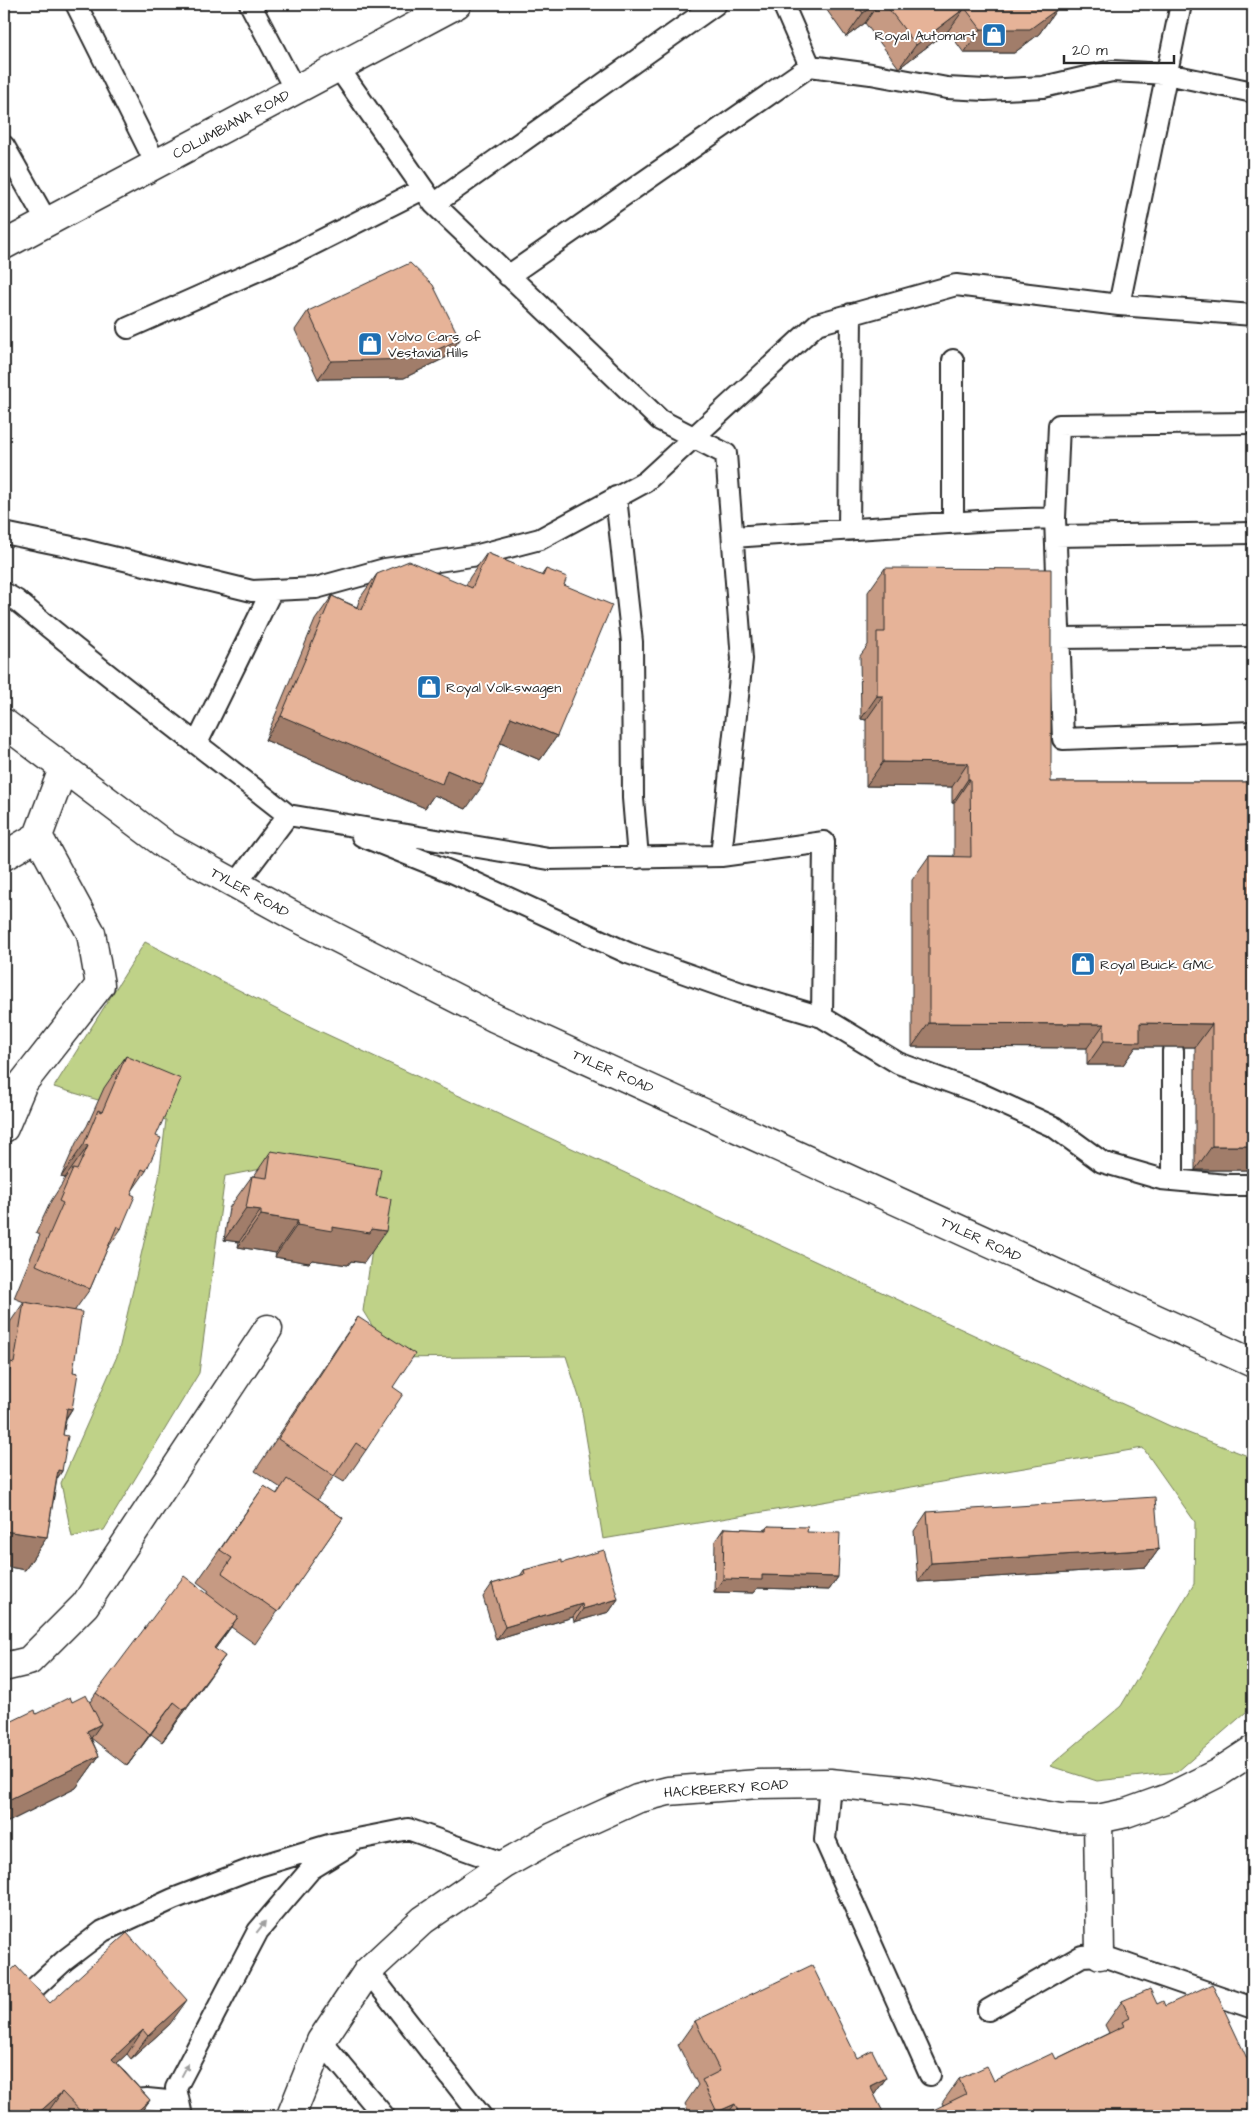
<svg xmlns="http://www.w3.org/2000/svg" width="1257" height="2120" viewBox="0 0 1257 2120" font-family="'Architects Daughter',sans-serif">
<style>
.green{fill:#bfd288;stroke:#757e5a}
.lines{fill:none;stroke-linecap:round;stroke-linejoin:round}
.service-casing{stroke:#2b2b2b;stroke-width:24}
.minor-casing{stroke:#2b2b2b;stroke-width:31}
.tertiary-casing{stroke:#2b2b2b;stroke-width:31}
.secondary-casing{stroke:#2b2b2b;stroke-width:31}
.service{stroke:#fff;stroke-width:20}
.minor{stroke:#fff;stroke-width:28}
.tertiary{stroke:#fff;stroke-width:28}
.secondary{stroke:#fff;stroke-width:28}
.wall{fill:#c69a83;stroke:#2b2b2b}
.shaded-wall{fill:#a17d6a;stroke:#2b2b2b}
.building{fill:#e6b398;stroke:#2b2b2b}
.oneway{fill:#a0a0a0}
.labels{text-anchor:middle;stroke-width:4;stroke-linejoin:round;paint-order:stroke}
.poi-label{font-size:14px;fill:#2b2b2b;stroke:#fff;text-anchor:start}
.street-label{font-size:14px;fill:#2b2b2b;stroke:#fff}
</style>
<rect width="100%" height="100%" fill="#fff"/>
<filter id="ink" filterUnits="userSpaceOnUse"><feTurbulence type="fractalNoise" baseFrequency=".02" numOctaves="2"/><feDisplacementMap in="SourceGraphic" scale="10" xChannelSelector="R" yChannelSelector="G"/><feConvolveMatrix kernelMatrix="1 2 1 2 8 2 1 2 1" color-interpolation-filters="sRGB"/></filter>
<g filter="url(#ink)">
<!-- green -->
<path class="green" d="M145,942L311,1027L1170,1426L1253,1458V1706L1177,1772L1097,1781L1050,1766L1121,1706L1194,1584L1195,1522L1143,1448L603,1539L580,1400L566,1356L392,1358L363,1311L379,1202L277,1166L225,1176L199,1373L104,1530L72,1537L61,1483L118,1354L159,1178L166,1120L54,1087Z"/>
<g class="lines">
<defs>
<path id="service" d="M76,4L156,164
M250,4L295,90
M810,66L871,74L947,88L985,90L1043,87L1112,71L1167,74L1253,92
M4,146L47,222
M434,204L716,4
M508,276L810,66L783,4
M1119,305L1253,315
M128,328L288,257L423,189
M953,360V523
M616,497L632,642L633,798L638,858
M1055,518L1063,739L1253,732
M849,530L851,314
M4,533L67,546L252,591L316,588L385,569L478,555L540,539L645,482L817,324L956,285L1119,305L1181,4
M1056,536L1253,533
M733,537L994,520L1055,518L1059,425L1253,423
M4,593L16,600C105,675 198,744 288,815
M1059,638L1253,636
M197,743L272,590
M362,836L454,873L628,953L741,993L822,1017L824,842L721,856
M236,884L288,815L549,859L721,856L742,659L726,454L660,420L434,204L338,67
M822,1017L898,1063L977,1092L1054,1127L1102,1162L1161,1179L1227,1185H1253
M1173,1051V1180
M830,1783L825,1840L930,2075
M368,1971L481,2116
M28,1994L65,1960L103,1931L173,1899L259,1866L332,1844L408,1829L505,1864
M988,2010L1082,1956L1100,1955L1253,2008
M321,2041L384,2116
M123,2101L147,2099L178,2102
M182,2116L176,2088L258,1931L311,1869L347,1847"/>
<path id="minor" d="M4,856L38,836
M4,1128L23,1083L100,985L91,933L38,836L63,769
M4,1667L29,1661L85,1605L268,1329
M1098,1819L1100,1955
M291,2116L321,2041L368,1971L423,1920L505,1864L553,1837L637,1799L668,1791L758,1784L830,1783L909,1791L1060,1818L1098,1819L1126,1813L1168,1798L1218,1773L1253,1750"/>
<path id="tertiary" d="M4,723L167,846L292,915L495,1018L1253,1363"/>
<path id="secondary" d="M4,245L457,4"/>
</defs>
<!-- service casing -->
<use href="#service" class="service-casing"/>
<!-- minor casing -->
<use href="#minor" class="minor-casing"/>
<!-- tertiary casing -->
<use href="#tertiary" class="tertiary-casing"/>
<!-- secondary casing -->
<use href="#secondary" class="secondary-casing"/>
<!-- service -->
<use href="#service" class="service"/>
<!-- minor -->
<use href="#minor" class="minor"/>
<!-- tertiary -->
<use href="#tertiary" class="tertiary"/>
<!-- secondary -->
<use href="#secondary" class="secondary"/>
</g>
<!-- wall -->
<path class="wall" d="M829,4H1051L1056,10L1039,34L1014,53H964L948,31L899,68L865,23L846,37L826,9Z
M1062,4H1071L1065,8Z
M308,311L460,339L447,357L404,378L318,379L295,330Z
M487,553L541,576L546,569L564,585L557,736L540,760L500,743L466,809L434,795L425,808L265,740L315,620L332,596L357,607L360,598L377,574L466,585L470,577Z
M885,568L1051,782H1253V1170H1195V1047H1136L1123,1065H1087V1048L912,1047V880L929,856H954V803H952V787L866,786V720L861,719L860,656L868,645V592Z
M126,1056L156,1136L146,1171L132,1191L121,1229L107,1249L90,1289L75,1310L73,1372L72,1409L66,1419L63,1435L62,1471L57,1479L47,1537L25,1570L4,1566V1331L24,1302L14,1298L40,1235L36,1233L51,1201L62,1184L65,1178L61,1177L76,1143L87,1126L104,1088Z
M271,1151L364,1263L351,1261L348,1265L312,1260L309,1263L275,1257L276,1253L238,1247L239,1242L224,1240L229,1208L252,1176H254Z
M358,1317L393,1387L366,1450L344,1482L334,1476L317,1500L343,1518L255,1644L231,1627L215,1649L202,1688L162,1742L151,1734L127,1766L91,1738L99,1756L76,1788L4,1824V1725L72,1702H90L96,1693L207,1594L209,1591L197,1582L264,1486L276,1494L281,1488L255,1471L336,1349Z
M927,1512L1159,1549L1146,1567L918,1582L914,1531Z
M768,1526L807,1532L838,1577L829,1590L757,1588L753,1593L714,1592L715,1541L724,1528L765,1530Z
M562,1563L618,1599L609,1612L574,1622L573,1617L496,1640L483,1597L492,1584L520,1576L524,1570Z
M1122,2001L1157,2004L1165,2006L1253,2071L943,2105L942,2103L959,2079L994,2081L1056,2059L1109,2033L1105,2025Z
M50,2003L170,2024L131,2059L127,2054L117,2063L150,2100L138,2116H4Z
M695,2021L857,2058L886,2078L874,2095L885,2116H691L685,2104L698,2085L678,2045Z"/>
<!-- shaded-wall -->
<path class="shaded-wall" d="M875,4H878L865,23L846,37L863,13Z
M965,8L948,31L899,68L916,45Z
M1056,10L1039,34L1014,53H964L981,29Z
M460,339L447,357L404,378L318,379L331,361Z
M877,696H883L866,720L861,719Z
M281,716L447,770L483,785L466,809L434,795L425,808L265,740Z
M511,717L557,736L540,760L494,740Z
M883,762L968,763L952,787L866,786Z
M968,779H970L954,803H952Z
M929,1023L1104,1024L1087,1048L912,1047Z
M1140,1023L1212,1024L1195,1047H1136L1123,1065H1087L1104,1041Z
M84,1144L88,1146L65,1178L61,1177Z
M1212,1146H1253V1170H1195Z
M246,1208L261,1210L239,1242L224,1240Z
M261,1215L298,1221L276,1253L238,1247Z
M297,1225L371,1229L386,1231L364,1263L351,1261L348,1265L312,1260L309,1263L275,1257Z
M5,1398L9,1399L4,1407V1400Z
M67,1408L72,1409L50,1441Z
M58,1470L62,1471L40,1503Z
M4,1531L47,1537L25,1570L4,1566Z
M1159,1549L1146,1567L918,1582L931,1563Z
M762,1575L838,1577L829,1590L757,1588L753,1593L714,1592L723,1579Z
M618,1599L609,1612L574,1622L583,1609Z
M582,1604L573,1617L496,1640L505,1627Z
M238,1617L215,1649L214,1648Z
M225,1656L202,1688L162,1742L184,1710Z
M174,1702L151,1734L127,1766L150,1734Z
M101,1724L78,1757L87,1731Z
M99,1756L76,1788L4,1824V1802Z
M187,2000L170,2024L131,2059L148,2036Z
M143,2030L127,2054L96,2082L112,2059Z
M886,2078L869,2102L870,2086Z
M62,2092L45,2116H35Z
M150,2100L138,2116H132Z
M735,2104L726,2116H715L717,2112Z
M1253,2107V2116H1235Z"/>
<!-- building -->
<path class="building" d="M857,4H875L863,13Z
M885,4H1051L1056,10L1030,29H981L965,8L916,45Z
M410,263L433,285L460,339L417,359L331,361L308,311Z
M487,553L543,576L546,569L567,577L564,585L612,605L557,736L511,717L483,785L447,770L442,784L281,716L332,596L362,610L377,574L409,561L472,588Z
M885,568L1051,569V782H1253V1146H1212V1024L1140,1023V1042L1104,1041V1024L929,1023V856L971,857L970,779H968V763L883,762V696H877V632H885Z
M126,1056L181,1079L156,1136L161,1138L146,1171L142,1169L131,1194L135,1196L121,1229L117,1226L90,1289L36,1265L63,1203L59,1201L73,1169L77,1170L88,1146L84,1144L98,1110L102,1112Z
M271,1151L381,1169L376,1196L391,1199L386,1231L371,1229L370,1233L332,1227V1231L297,1225L298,1221L261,1215V1210L246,1208L252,1176L267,1178Z
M24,1302L82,1312L73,1372L78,1373L72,1409L67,1408L63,1435L68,1436L62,1471L58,1470L47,1537L4,1531V1426H5L9,1399L5,1398L11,1362L14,1363Z
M358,1317L415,1354L393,1387L403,1394L366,1450L356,1443L334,1476L278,1439Z
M287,1479L343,1518L278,1612L222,1573L232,1558L220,1550L264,1486L277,1494Z
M1155,1497L1159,1549L931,1563L927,1512Z
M768,1526L808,1527L807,1532L840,1533L838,1577L762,1575V1580L723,1579L724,1528L767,1530Z
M604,1550L618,1599L583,1609L582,1604L505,1627L492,1584L525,1574L524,1570L562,1560V1563Z
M184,1576L238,1617L214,1648L225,1656L184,1710L174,1702L150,1734L96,1693Z
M86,1695L101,1724L87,1731L99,1756L4,1802V1729H5L4,1725L35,1710L36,1714L70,1697L72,1702Z
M127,1933L187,2000L148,2036L143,2030L112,2059L150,2100L132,2116H85L62,2092L35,2116H4V1977L16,1966L50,2003Z
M812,1965L857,2058L872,2050L886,2078L870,2086L885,2116H740L735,2104L717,2112L702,2080L720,2071L695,2021Z
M1212,1984L1253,2071V2107L1235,2116H921L966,2094L959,2079L987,2066L994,2081L1053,2053L1056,2059L1124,2026L1122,2022L1130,2018L1122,2001L1150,1989L1157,2004L1163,2001L1165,2006Z"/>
<!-- one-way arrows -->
<defs><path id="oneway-solid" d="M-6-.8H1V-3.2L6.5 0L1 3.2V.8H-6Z" transform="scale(1.25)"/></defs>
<g class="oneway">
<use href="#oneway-solid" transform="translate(261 1927) rotate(-52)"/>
<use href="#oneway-solid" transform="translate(185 2070) rotate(-62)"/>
</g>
</g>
<!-- icons -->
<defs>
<symbol id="shop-square" viewBox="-11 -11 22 22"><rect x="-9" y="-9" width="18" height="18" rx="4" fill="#1f6fb2" stroke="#fff"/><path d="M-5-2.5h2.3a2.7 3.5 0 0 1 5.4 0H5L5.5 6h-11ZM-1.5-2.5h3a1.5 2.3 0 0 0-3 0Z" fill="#fff"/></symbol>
</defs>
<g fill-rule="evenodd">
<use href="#shop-square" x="980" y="21" width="28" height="28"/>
<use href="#shop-square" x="356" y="330" width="28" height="28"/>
<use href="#shop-square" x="415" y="673" width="28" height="28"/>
<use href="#shop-square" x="1069" y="950" width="28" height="28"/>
</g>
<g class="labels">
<!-- poi labels -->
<g class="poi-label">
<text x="976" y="40" text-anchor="end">Royal Automart</text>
<text x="388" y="341">Volvo Cars of<tspan x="388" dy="16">Vestavia Hills</tspan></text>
<text x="446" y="692">Royal Volkswagen</text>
<text x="1100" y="969">Royal Buick GMC</text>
</g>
<!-- street labels -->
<g class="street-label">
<text transform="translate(231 124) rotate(-28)" y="5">COLUMBIANA ROAD</text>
<text transform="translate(250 892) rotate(29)" y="5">TYLER ROAD</text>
<text transform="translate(613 1071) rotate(24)" y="5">TYLER ROAD</text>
<text transform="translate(981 1239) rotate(25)" y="5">TYLER ROAD</text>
<text transform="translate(726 1788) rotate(-4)" y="5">HACKBERRY ROAD</text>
</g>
</g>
<!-- margin -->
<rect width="1257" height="2120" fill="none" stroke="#fff" stroke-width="20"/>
<rect x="10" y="10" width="1237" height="2100" fill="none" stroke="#2b2b2b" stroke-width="2" filter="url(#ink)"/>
<!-- scale -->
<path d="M1064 55v8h110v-8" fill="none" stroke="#2b2b2b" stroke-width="2.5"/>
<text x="1072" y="55" font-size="15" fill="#2b2b2b" stroke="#ffffff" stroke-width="4" paint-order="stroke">20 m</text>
</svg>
